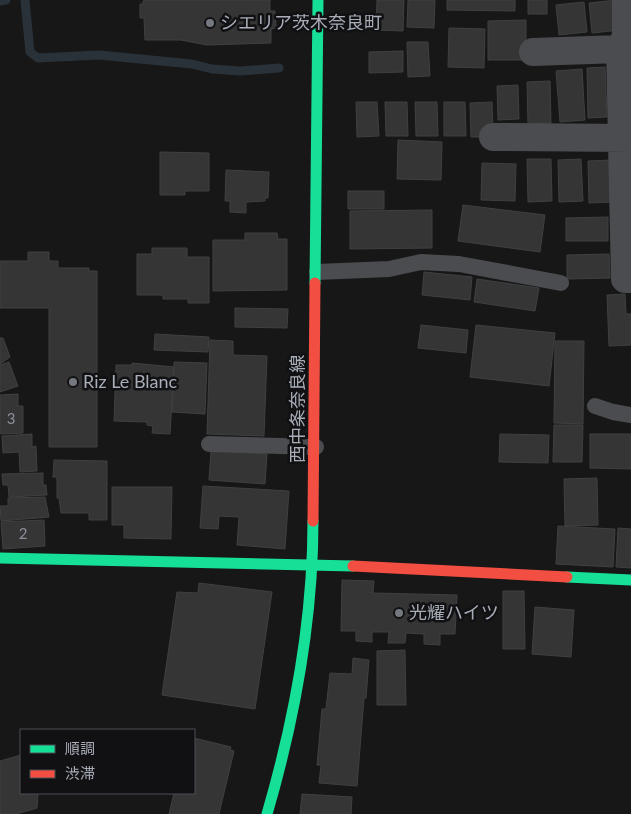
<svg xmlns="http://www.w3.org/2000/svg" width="631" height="814" viewBox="0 0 631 814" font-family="Lato,'Noto Sans JP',sans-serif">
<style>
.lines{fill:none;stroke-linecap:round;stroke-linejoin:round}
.stream{stroke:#2a3239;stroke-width:9}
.building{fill:#353536;stroke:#3f4043}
.lane{stroke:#4b4c50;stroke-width:16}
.street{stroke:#4b4c50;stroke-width:28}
.fast{stroke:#16e098;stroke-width:11}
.jam{stroke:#f24e42;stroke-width:11}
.poi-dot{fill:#757880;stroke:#111113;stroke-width:2}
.labels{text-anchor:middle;stroke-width:5;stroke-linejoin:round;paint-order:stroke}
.number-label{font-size:15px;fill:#8b8f98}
.poi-label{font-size:18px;fill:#a8adb8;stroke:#111113;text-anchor:start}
.street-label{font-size:18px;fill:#a8adb8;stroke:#111113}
</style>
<rect width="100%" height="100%" fill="#171717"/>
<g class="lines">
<!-- stream -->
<path class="stream" d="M25,0L30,52L38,58L99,55L192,64L212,69L240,71L279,68
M0,1L6,0"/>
</g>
<!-- building -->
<path class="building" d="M147,0H270V11H275L276,28L271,29V43L207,45L181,40H145L144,18H140V4H143V1Z
M377,0H404L403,31L376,30Z
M408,0H435L434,28L407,27Z
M447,0H515V11L447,10Z
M528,0H547V14H528Z
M617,0L620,30L592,33L589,3Z
M584,2L587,32L559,35L556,5Z
M526,20V60H488V21Z
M449,28L485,29L484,68L448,67Z
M407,42H428L430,76L408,77Z
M403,51V72L369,73V52Z
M605,67L607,117L588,118L587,68Z
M582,69L585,120L560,122L556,71Z
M550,81L551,123L528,124L527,82Z
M518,85L519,119L498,120L497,86Z
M356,102H377L379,136L357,137Z
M385,102H407L408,136H386Z
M415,102H437L438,136H416Z
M444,102H465L466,136H444Z
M492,102L493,137H471L470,103Z
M398,140L442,142L441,180L397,179Z
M160,152L209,153V191H185V195H160Z
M527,159H551L552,201L528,202Z
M581,159L583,201L559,202L558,160Z
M612,160L613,202L589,203L588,161Z
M482,163L516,164L515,201L481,200Z
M226,170L269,172L268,198H265V201L246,202V213L230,212V201H225Z
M348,191H384V209H348Z
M463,205L545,215L540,252L458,241Z
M432,210V248L350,249V211Z
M608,217V241H566V218Z
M245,233H277L278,239H287V290L213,291V240H245Z
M152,248H187V257H209V303H188V299H163V295H137V254H152Z
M28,252H49V261H58V268H89V271H97V447H49V308H0V261H28Z
M609,254L610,278L567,279V255Z
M424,272L472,277L470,300L422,295Z
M477,279L539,288L535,311L474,302Z
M625,294L626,314H631V345L609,346L607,295Z
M235,308L288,309L287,328L235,327Z
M421,325L468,330L466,353L418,348Z
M476,325L555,333L549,386L470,377Z
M155,334L209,337L208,352L154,350Z
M0,338H3L10,357L0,364Z
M210,340L233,341V355L267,356L264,436L207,434Z
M555,341H584L583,424L554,423Z
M9,362L18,386L0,392V365Z
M174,362L207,363L205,414L172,412Z
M132,363L174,367L170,434L152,433L153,426L147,425V422L114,421L116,365H132Z
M18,394V406H23V433L0,434V395Z
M554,425H583L582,462H553Z
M32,434V447L36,446L37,471L20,472L19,452L3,453L2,436Z
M500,434L549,435L548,463L499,462Z
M590,434H631V469L590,468Z
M211,450L267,454L265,484L209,480Z
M54,460L107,461V520H89V513H61L59,498H57V477H53Z
M43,473V485H46L47,495L9,497L8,485H3L2,474Z
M597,478L598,525L565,526L564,479Z
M203,486L289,491L285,549L237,545L239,517L219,516L218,529L200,528Z
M112,487H172L171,539L124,538V525H112Z
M45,497L49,517L1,521L0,506H8V498Z
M44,520L45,546L3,549L1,522Z
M558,526L615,529L613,567L556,564Z
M618,528L631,529V568L616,567Z
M342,580L374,581L373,593L457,595L455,634H440V645L424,644V634L406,633L405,643H388L389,632H372V642L356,641V631H341Z
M199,583L272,592L255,709L162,695L177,592L198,593Z
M503,591H524L525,649H503Z
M535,607L574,610L571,657L532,654Z
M405,650L406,705H377V651Z
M353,658L369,660L366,698H364L357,786L319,783L321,765H317L322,709H326L330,673L352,674Z
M194,738L231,747L230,750L234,751L219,814H169L174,793H194Z
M21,755V793H38L37,808L16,814H0V761Z
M302,794L352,797L351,814H300Z"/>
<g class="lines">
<!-- lane -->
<path class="lane" d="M317,272L389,269L421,262L459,264L561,283
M595,406L613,412L631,415
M209,444L316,447"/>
<!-- street -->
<path class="street" d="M620,49L625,279H631
M533,52L620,49L626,36V0
M493,137L631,138"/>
<!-- fast -->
<path class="fast" d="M315,283L318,0
M0,558L353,566
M567,577L631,580
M267,814C295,718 313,621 313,521"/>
<!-- jam -->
<path class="jam" d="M313,521L315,283
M353,566L567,577"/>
</g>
<!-- markers -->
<g class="poi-dot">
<circle cx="210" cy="23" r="5"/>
<circle cx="73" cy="382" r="5"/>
<circle cx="399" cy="613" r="5"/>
</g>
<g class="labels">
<!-- number labels -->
<g class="number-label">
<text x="11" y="424">3</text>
<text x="23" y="539">2</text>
</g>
<!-- poi labels -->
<g class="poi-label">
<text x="220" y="29">シエリア茨木奈良町</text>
<text x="83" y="388">Riz Le Blanc</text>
<text x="409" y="619">光耀ハイツ</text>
</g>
<!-- street labels -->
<g class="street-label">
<text transform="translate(298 409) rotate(-90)" y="6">西中条奈良線</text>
</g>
</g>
<!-- legend -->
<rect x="20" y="729" width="175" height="65" fill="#111113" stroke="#4d4f55"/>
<rect x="30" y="745" width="25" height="8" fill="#16e098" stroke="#4d4f55"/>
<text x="65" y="754" font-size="15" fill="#a8adb8">順調</text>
<rect x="30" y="770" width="25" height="8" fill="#f24e42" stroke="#4d4f55"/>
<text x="65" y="779" font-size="15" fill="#a8adb8">渋滞</text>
</svg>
